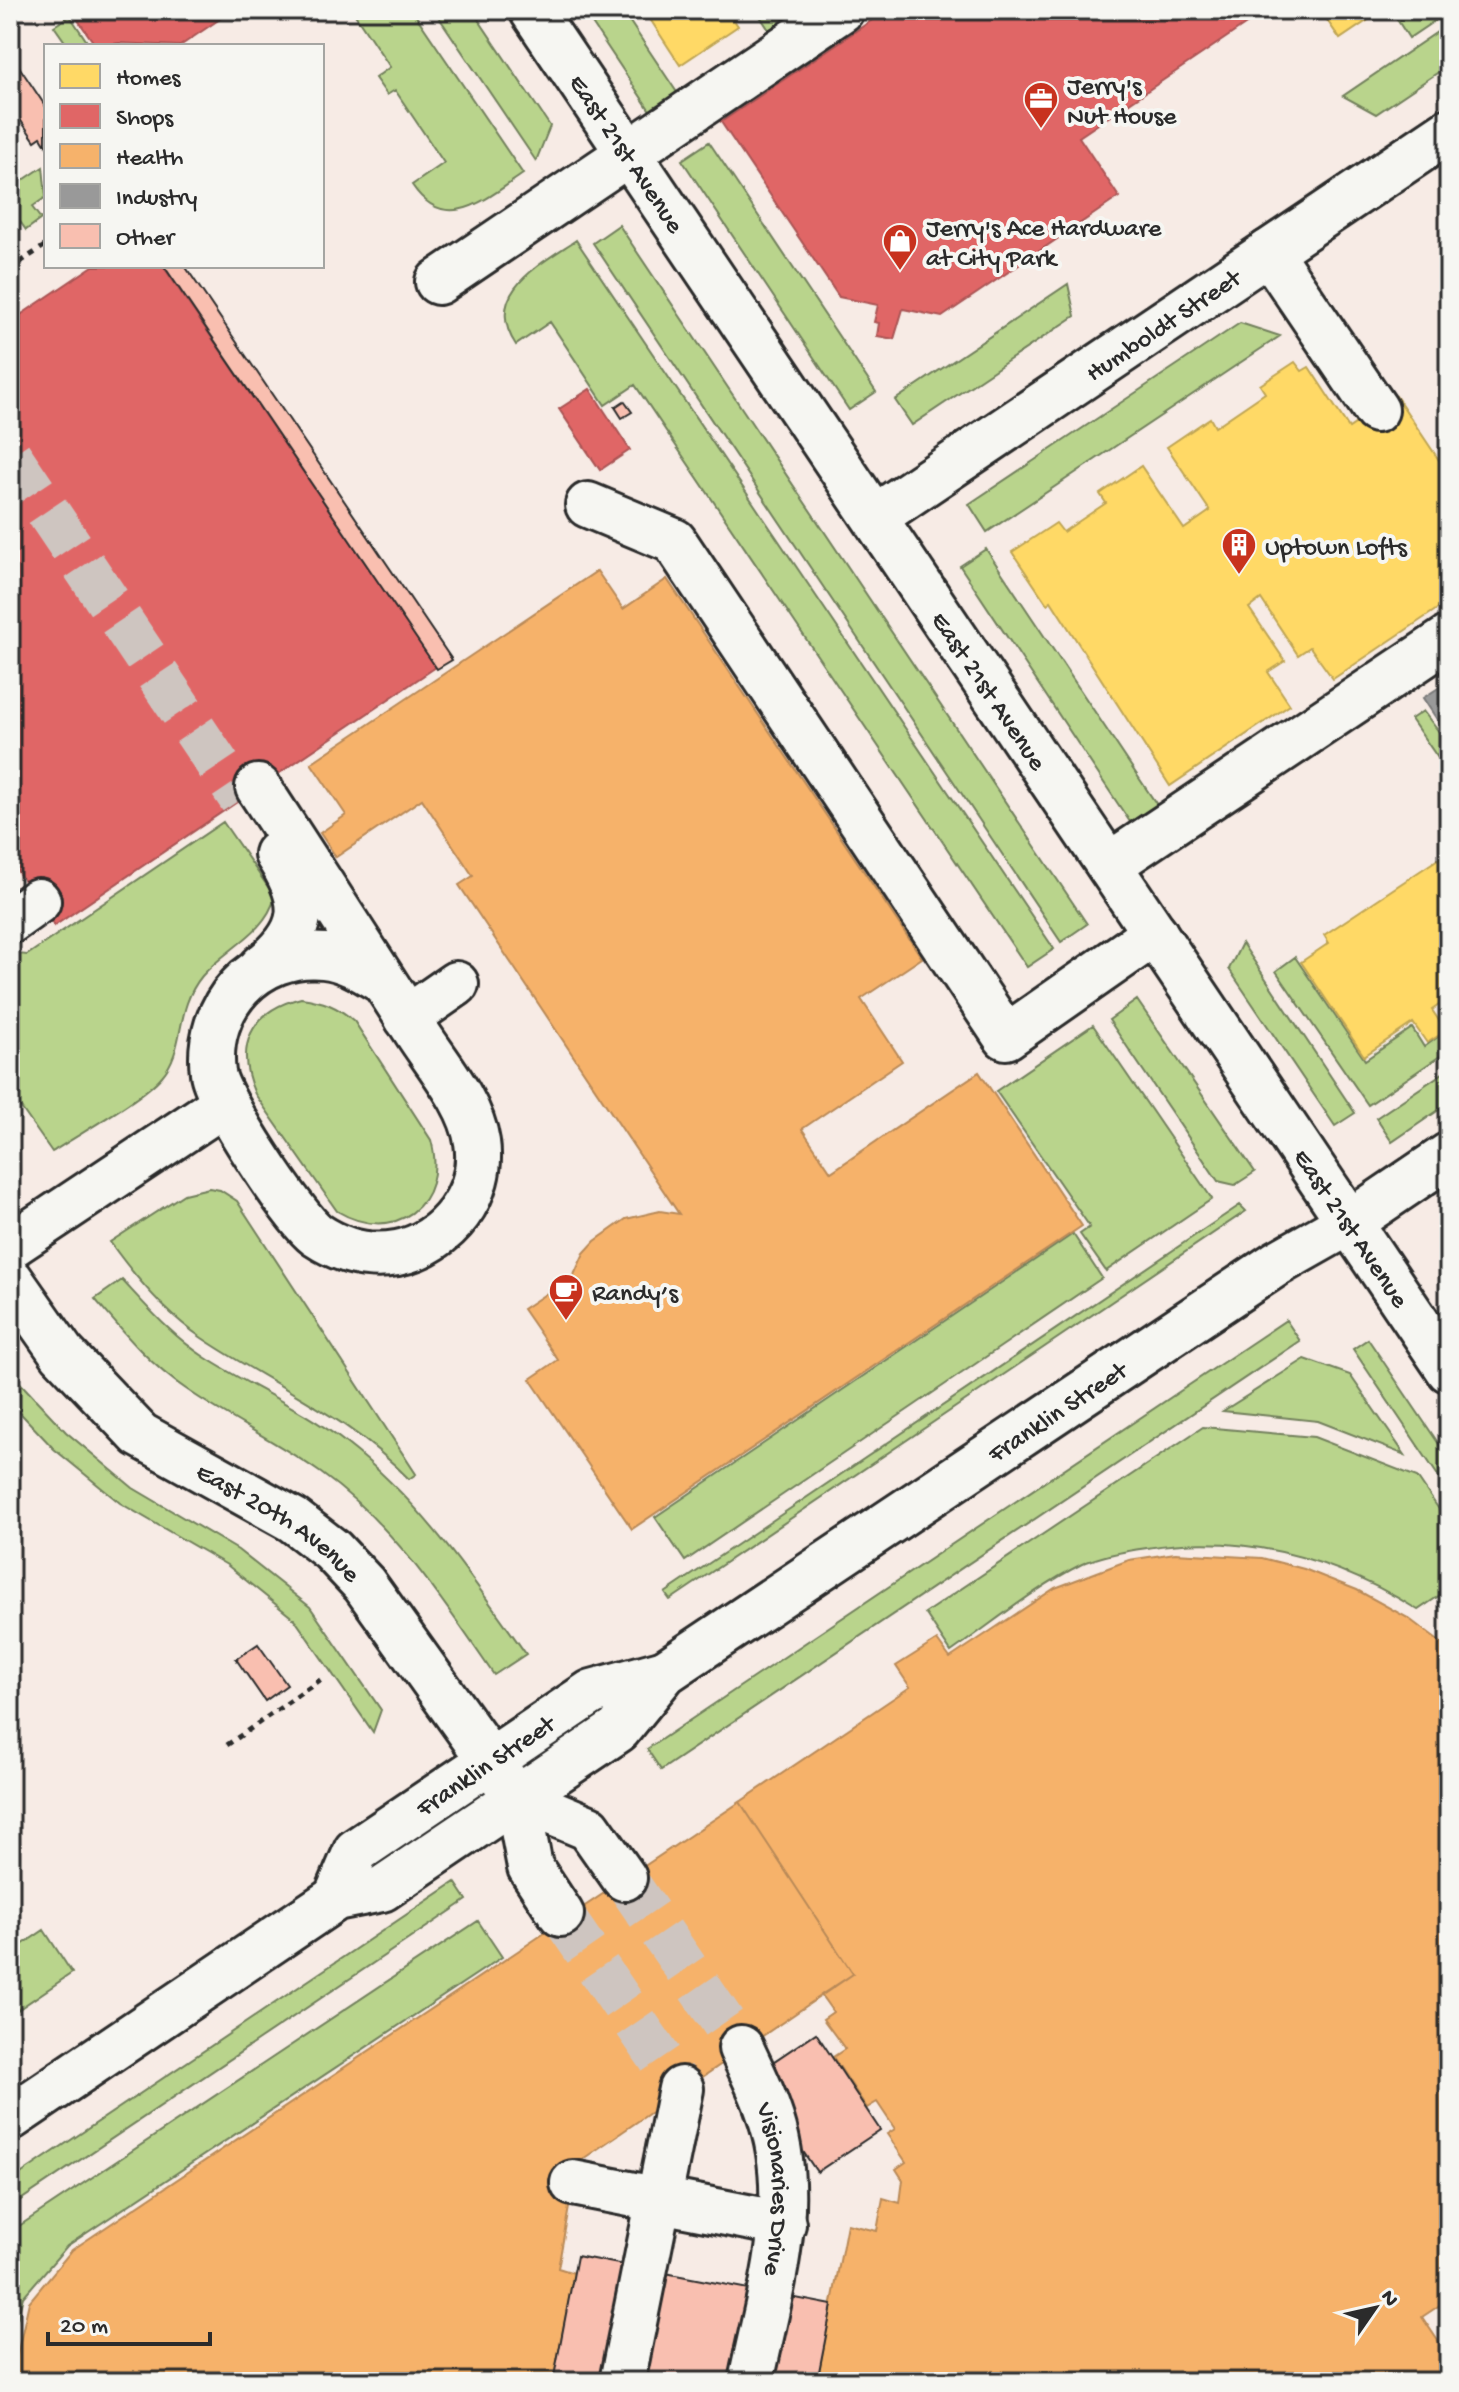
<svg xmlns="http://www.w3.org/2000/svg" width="1459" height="2392" viewBox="0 0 1459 2392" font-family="'Gochi Hand',sans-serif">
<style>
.green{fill:#b9d48c;stroke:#72805c;stroke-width:2}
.homes{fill:#ffd966;stroke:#bfa554;stroke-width:2}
.shops{fill:#e06666;stroke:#aa5454;stroke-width:2}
.health{fill:#f6b26b;stroke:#b98a58;stroke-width:2}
.industry{fill:#999;stroke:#787878;stroke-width:2}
.building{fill:#f9bfb0;stroke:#2b2b2b;stroke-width:2}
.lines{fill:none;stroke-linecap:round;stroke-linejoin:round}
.minor-tunnel{stroke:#cec5c0;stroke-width:44;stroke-dasharray:44 22;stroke-linecap:butt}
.minor-casing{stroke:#2b2b2b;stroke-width:50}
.path{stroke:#2b2b2b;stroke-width:5;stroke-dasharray:6 6;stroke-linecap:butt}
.minor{stroke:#f6f6f2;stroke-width:44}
.labels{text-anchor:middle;stroke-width:8;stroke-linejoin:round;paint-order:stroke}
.poi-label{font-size:26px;fill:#2b2b2b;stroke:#f6f6f2;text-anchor:start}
.street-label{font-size:26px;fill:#2b2b2b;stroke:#f6f6f2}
</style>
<rect width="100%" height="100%" fill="#f7ebe5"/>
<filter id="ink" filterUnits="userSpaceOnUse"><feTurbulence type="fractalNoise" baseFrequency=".0125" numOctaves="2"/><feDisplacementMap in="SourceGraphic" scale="16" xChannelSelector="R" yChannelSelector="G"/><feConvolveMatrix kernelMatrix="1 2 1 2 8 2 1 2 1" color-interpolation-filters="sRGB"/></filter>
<g filter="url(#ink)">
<!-- green -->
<path class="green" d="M352,10H412L523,174C487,198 446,236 412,185L444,163L395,90L387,95L375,78L390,67Z
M434,10H472L550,126L536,161Z
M583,10H622L680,97L653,115Z
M756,10H799L769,30Z
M1391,10H1449V11L1409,38Z
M70,16L90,46H68L54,26Z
M1449,24V65L1376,114L1343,96Z
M709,142L876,392L849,410L682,160Z
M43,167L46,197L32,207L41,219L26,230L14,213L10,219V189Z
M619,225L1087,924L1061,942L593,243Z
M576,240L1054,949L1027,967L635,385L605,405L550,322L516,345C482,294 539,265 576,240Z
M1068,284L1075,316L912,425L895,400Z
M1240,323L1280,336L987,532L969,504Z
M986,549L1157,805L1130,822L960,566Z
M1423,711L1449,745V774L1411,719Z
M223,822L275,897C265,934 226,948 202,976C174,1010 186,1049 162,1076C144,1098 79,1134 52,1152L10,1092V953L27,955Z
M1242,943L1355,1113L1335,1126L1229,969Z
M1295,957L1365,1060L1412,1028L1424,1047L1449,1029V1050L1368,1105L1276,971Z
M301,998C323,1001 337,1006 354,1021L431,1140C449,1205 394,1245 337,1211L255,1094C234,1047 250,1011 301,998Z
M1137,1000L1255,1172L1235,1185L1218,1181L1109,1020Z
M1093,1025L1212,1199L1106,1271L1080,1234L1090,1227L996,1091Z
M1449,1069V1103L1392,1142L1376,1118Z
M209,1188L220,1190L237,1201L416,1474L409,1479C346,1414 275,1387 202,1338C166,1314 135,1277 110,1242L184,1194Z
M1240,1205L1246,1211L670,1600L665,1593Z
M1073,1234L1102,1278L685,1561L655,1517Z
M122,1280C148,1308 173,1337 206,1358C251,1387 303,1409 346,1443C421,1501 472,1578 526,1654L494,1675C443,1601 395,1526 321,1473C278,1442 229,1419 186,1389C150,1365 123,1332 95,1299Z
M1286,1320L1300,1341L661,1770L647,1749Z
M1368,1339L1449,1459V1492L1353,1349Z
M1305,1359L1350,1375L1405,1455L1318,1421L1223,1411Z
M10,1372L66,1432L133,1488L238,1550L310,1607L381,1710L373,1732L295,1620L227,1565L120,1503L54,1449L10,1402Z
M1203,1427L1314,1437L1417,1477L1449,1524V1589L1418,1610C1336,1559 1244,1532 1147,1548C1126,1551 1102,1555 1082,1564C1036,1587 994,1622 951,1652L925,1613Z
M455,1882L467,1900L10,2207V2181Z
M478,1921L502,1957L67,2246L23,2297L10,2346V2232Z
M44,1930L72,1973L10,2015V1953Z"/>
<!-- homes -->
<path class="homes" d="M657,10H727L738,26L680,65L648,16Z
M1320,10H1383L1340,39Z
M1295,362L1302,371L1309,367L1349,428L1396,396L1449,475V601L1333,679L1310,647L1298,655L1261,599L1249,608L1285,661L1268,672L1290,705L1170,786L1051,601L1047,604L1012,552L1056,523L1063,532L1106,503L1100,494L1141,466L1184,529L1210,511L1167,447L1210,418L1215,427L1265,393L1260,385Z
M1441,857L1449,867V998L1432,1010L1446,1031L1427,1043L1413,1023L1364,1056L1301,962L1329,943L1324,935Z"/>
<!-- shops -->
<path class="shops" d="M71,10H233L180,46L119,43L96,46Z
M887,10H1267L1079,137L1119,197L942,317L903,309L894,339L877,336L879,323L874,322L878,305L839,297L721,122Z
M93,266H163L436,667L54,926L10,860V322Z
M590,389L630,450L600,470L559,409Z"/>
<!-- health -->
<path class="health" d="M597,571L623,609L667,579L922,958L861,999L902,1061L802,1129L831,1172L979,1072L1082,1226L632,1529L530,1379L558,1360L523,1309L574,1275L584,1253L595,1241L626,1219L660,1211L679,1214L459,885L473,876L422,799L336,857L320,833L346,815L311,763Z
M1175,1553L1262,1558L1304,1569L1357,1590L1408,1618L1449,1649V2268L1442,2272L1449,2282V2299L1422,2317L1449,2357V2382H817L847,2224L877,2231L883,2198L900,2203L903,2180L896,2169L906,2162L887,2134L895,2129L877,2102L867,2108L833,2057L845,2049L823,2019L833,2012L821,1995L853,1974L740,1802L910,1687L896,1666L937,1640L950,1658L1055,1588L1129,1560Z
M740,1802L853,1974L577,2163L558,2268L574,2273L553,2382H11L29,2302L72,2250Z"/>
<!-- industry -->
<path class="industry" d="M1449,681V738L1423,698Z"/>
<!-- building -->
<path class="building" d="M10,53L46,107V145L41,137L35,141L10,105Z
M164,266H185L452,660L437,669Z
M624,401L632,412L622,418L615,407Z
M258,1644L287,1685L265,1701L236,1659Z
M816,2033L880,2130L817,2172L752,2076Z
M577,2256L832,2305L817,2382H553Z"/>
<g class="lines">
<!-- minor-tunnel -->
<path class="minor-tunnel" d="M10,456L241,799
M624,1878L741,2048
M561,1914L681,2089"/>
<defs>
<g id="minor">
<path id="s1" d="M532,10L1449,1370"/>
<path d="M1269,252L1376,410"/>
<path d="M438,282L841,10"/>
<path d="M588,505L674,541L1006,1037L1155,933"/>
<path id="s2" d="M875,517L1449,131"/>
<path d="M258,787C311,868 364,950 416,1031C437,1064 471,1102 477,1142C485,1194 447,1243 397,1253C368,1258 341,1251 317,1235C294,1218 217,1100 213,1073C204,1007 256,949 324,956C346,958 366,971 384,982"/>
<path d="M1109,865L1449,638"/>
<path d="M10,921L38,901"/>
<path d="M262,967C308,930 308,902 277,854"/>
<path d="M407,1018L456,984"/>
<path d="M10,1246L225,1103"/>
<path id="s3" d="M10,1279L62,1353L140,1435L293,1520L332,1550L364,1584L517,1798L530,1867L561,1914"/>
<path d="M517,1798L589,1828L624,1878"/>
<path id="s4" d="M336,1898L356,1851L592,1692L665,1672"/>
<path id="s5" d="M741,2048C750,2068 761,2089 768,2110C801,2199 769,2293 751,2382"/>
<path id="s6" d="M10,2118L336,1898L382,1889L618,1730L665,1672L1276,1264L1350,1222L1449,1155"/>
<path d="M573,2183L783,2224"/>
<path d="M622,2382L681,2089"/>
</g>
</defs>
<!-- minor casing -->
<use href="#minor" class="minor-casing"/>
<!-- path -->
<path class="path" d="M10,269L46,245
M227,1745L323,1678"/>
<!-- minor -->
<use href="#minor" class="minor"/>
</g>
</g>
<!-- icons -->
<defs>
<symbol id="office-pin" viewBox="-11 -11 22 30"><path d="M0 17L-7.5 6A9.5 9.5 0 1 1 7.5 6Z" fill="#c8321e" stroke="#f6f6f2"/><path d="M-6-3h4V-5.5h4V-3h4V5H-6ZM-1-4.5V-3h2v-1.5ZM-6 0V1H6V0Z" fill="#fff"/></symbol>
<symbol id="shop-pin" viewBox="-11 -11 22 30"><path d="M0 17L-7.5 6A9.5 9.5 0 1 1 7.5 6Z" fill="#c8321e" stroke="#f6f6f2"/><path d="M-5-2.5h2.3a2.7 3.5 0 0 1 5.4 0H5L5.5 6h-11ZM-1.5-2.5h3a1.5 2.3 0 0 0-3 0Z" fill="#fff"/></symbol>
<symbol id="building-pin" viewBox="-11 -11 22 30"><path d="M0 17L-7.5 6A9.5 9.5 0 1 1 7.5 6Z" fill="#c8321e" stroke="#f6f6f2"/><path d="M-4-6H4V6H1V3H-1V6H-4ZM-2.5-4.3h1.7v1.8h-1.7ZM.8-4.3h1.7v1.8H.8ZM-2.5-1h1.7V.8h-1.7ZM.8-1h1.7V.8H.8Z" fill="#fff"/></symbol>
<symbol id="cafe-pin" viewBox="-11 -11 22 30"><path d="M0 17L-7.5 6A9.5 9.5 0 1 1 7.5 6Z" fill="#c8321e" stroke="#f6f6f2"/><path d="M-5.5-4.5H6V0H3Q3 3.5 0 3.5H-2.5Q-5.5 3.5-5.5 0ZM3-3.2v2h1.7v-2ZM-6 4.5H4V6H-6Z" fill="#fff"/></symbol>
</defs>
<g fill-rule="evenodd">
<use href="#office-pin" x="1021" y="79" width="40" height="54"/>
<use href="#shop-pin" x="880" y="221" width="40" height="54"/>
<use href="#building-pin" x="1219" y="525" width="40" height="54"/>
<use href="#cafe-pin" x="546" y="1271" width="40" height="54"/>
</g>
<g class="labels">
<!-- poi labels -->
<g class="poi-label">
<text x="1067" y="93">Jerry's<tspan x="1067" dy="30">Nut House</tspan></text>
<text x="926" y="235">Jerry's Ace Hardware<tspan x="926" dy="30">at City Park</tspan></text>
<text x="1265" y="554">Uptown Lofts</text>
<text x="592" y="1300">Randy’s</text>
</g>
<!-- street labels -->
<g class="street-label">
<text dy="9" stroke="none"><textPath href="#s1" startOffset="172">East 21st Avenue</textPath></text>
<text dy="9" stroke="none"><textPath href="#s2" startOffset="346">Humboldt Street</textPath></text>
<text dy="9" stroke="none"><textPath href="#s1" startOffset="820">East 21st Avenue</textPath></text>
<text dy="9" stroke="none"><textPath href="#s1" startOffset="1468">East 21st Avenue</textPath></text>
<text dy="9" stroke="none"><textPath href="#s6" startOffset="1270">Franklin Street</textPath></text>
<text dy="9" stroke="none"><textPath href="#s3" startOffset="368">East 20th Avenue</textPath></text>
<text dy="9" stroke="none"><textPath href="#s4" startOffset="206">Franklin Street</textPath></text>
<text dy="9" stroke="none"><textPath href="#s5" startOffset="148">Visionaries Drive</textPath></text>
</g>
</g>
<!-- margin -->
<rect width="1459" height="2392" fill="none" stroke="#f6f6f2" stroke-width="40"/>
<rect x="20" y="20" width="1419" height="2352" fill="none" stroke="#2b2b2b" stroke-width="3" filter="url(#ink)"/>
<!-- legend -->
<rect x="44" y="44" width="280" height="224" fill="#f6f6f2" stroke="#a5a5a2" stroke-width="2"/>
<rect x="60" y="64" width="40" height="24" fill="#ffd966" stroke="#a5a5a2" stroke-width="2"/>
<text x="116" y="84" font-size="24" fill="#2b2b2b">Homes</text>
<rect x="60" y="104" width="40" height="24" fill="#e06666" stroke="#a5a5a2" stroke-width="2"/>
<text x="116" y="124" font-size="24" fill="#2b2b2b">Shops</text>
<rect x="60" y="144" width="40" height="24" fill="#f6b26b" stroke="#a5a5a2" stroke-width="2"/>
<text x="116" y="164" font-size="24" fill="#2b2b2b">Health</text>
<rect x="60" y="184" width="40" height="24" fill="#999999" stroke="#a5a5a2" stroke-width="2"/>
<text x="116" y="204" font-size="24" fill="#2b2b2b">Industry</text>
<rect x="60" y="224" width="40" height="24" fill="#f9bfb0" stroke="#a5a5a2" stroke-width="2"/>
<text x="116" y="244" font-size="24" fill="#2b2b2b">Other</text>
<!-- north arrow -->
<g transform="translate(1375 2308) rotate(56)" stroke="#f6f6f2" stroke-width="6" paint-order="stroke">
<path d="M0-6L14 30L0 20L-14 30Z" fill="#2b2b2b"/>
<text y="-12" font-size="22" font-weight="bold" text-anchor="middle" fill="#2b2b2b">N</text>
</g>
<!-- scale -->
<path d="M48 2332v12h162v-12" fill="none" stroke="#2b2b2b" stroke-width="4"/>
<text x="60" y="2332" font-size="24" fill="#2b2b2b" stroke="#f6f6f2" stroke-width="6" paint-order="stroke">20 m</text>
</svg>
